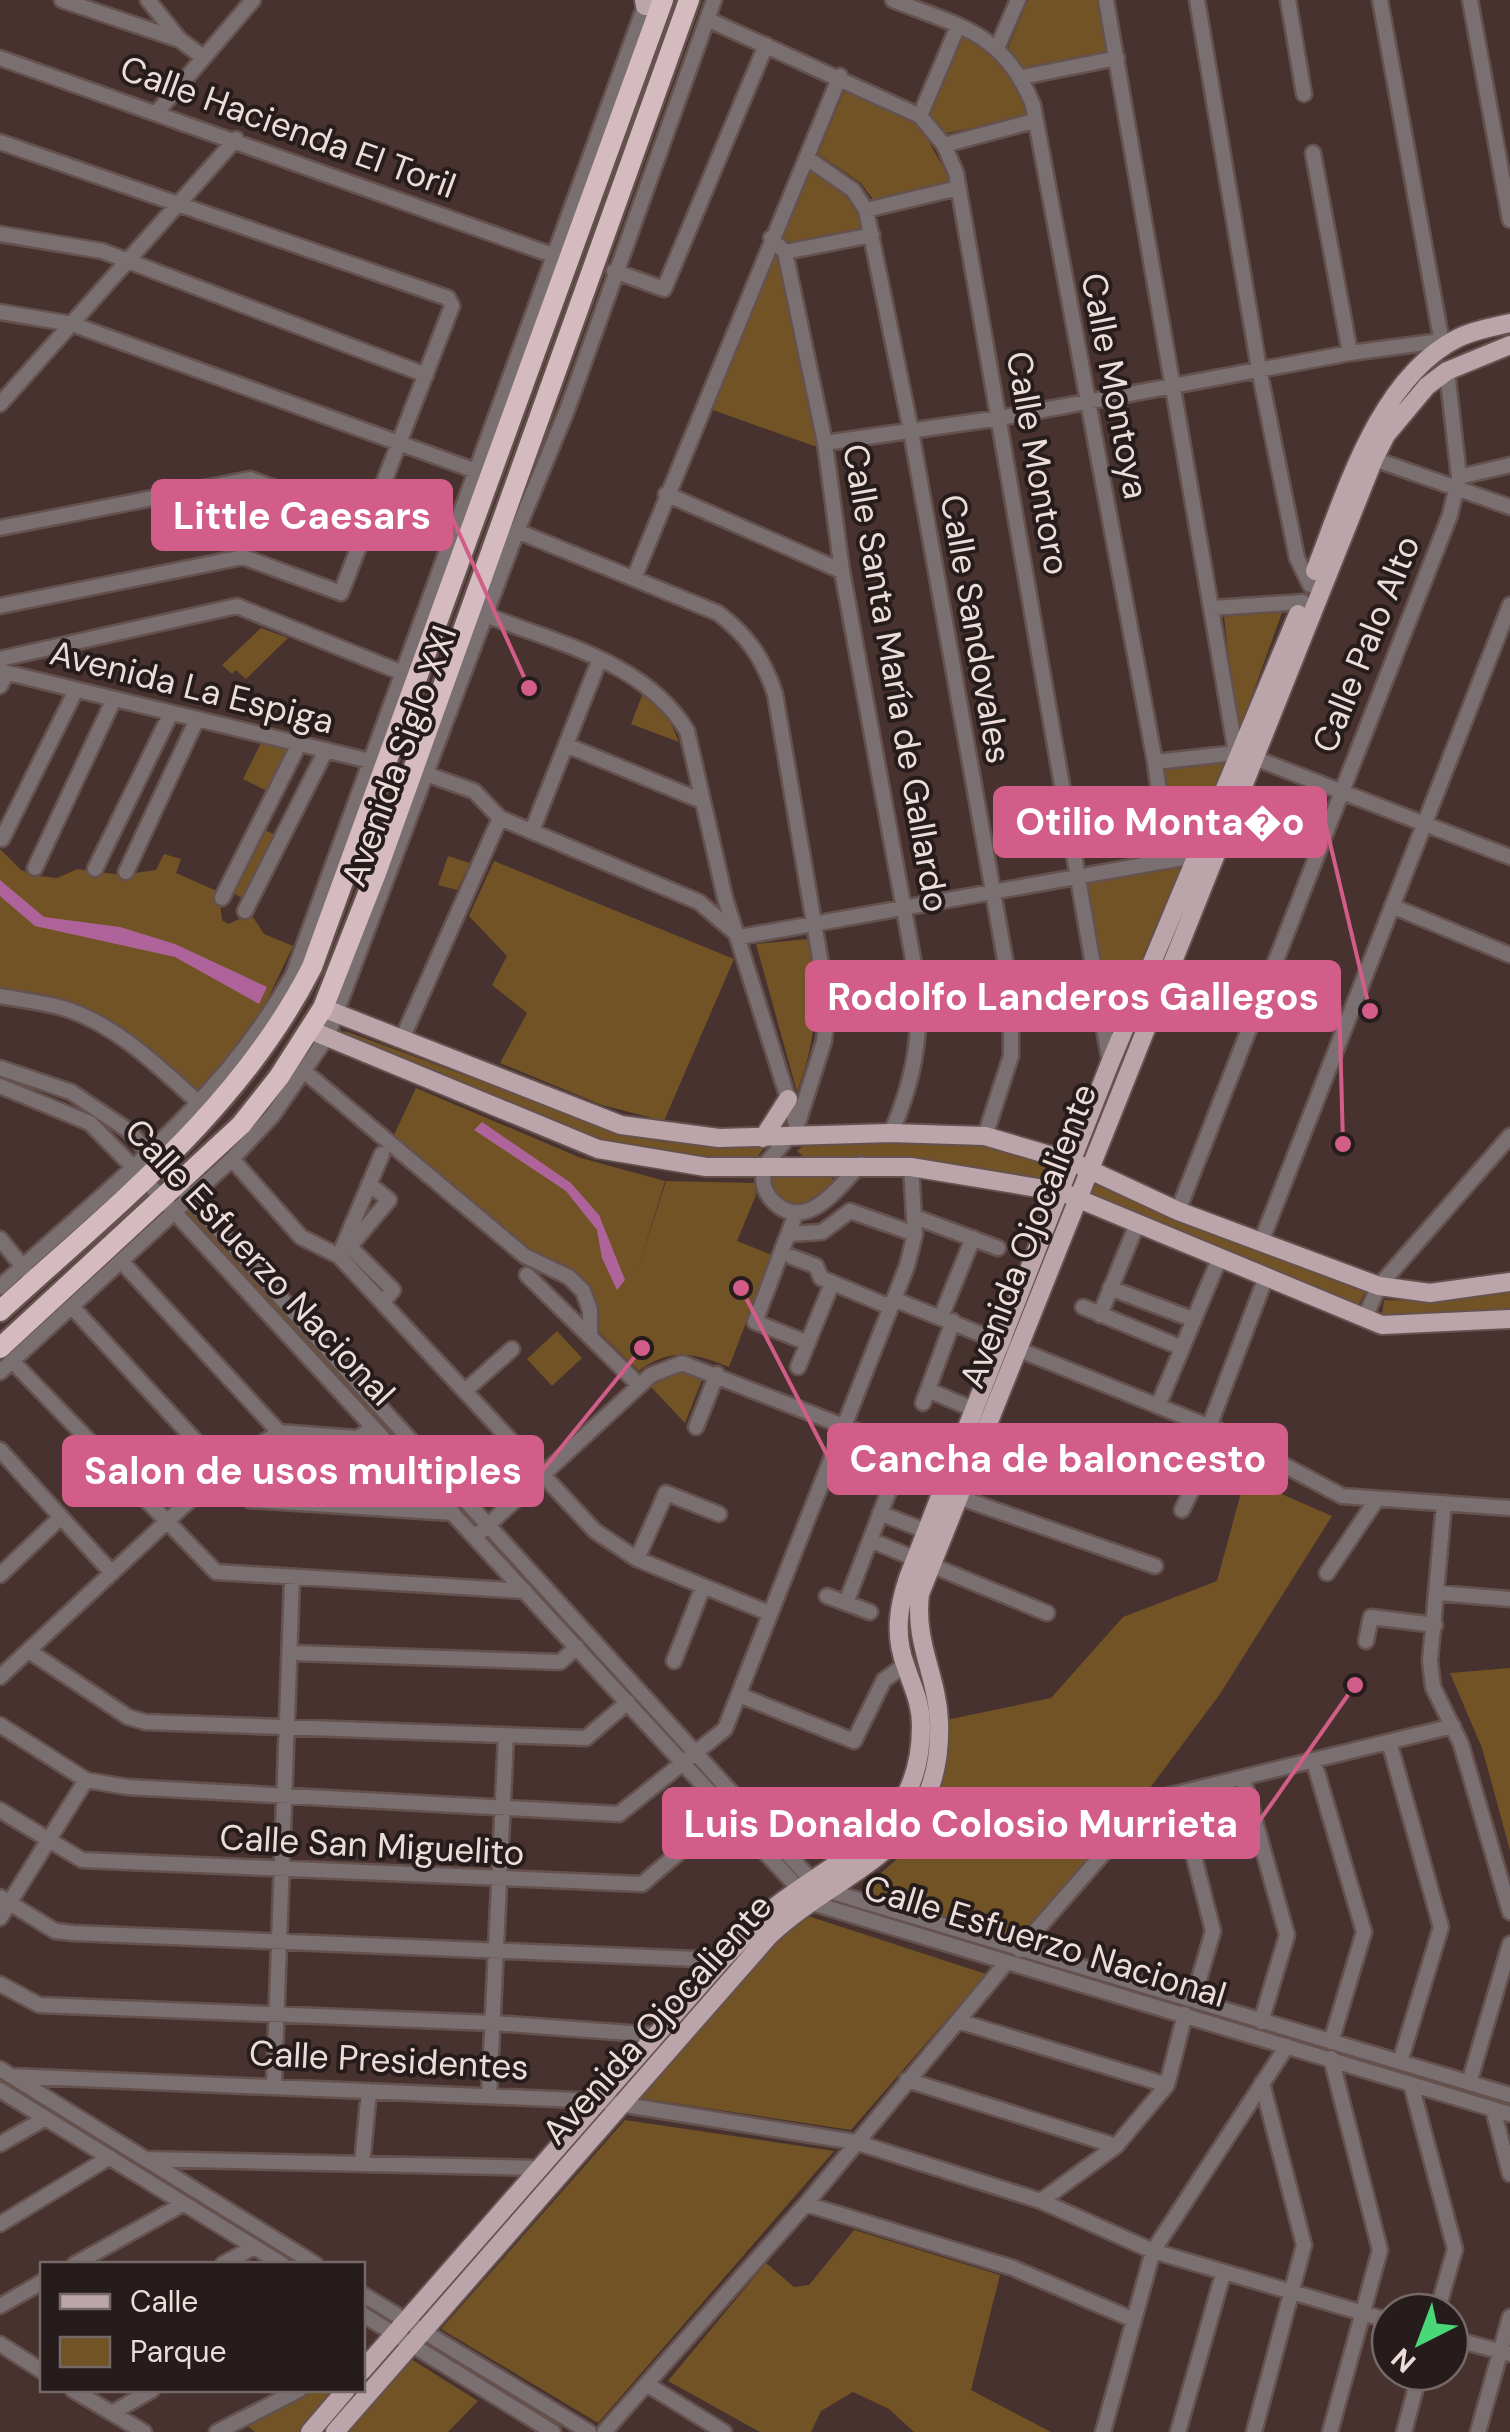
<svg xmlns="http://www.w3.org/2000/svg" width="1510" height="2432" viewBox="0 0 1510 2432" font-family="'DM Sans',sans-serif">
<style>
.green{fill:#715325}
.water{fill:#af639b}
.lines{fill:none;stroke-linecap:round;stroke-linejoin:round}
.minor-casing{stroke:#65514e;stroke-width:19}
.major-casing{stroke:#65514e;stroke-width:22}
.highway-casing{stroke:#65514e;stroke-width:25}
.minor{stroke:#7a6f71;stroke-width:14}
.major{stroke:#bba5aa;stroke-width:18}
.highway{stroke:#d5bac0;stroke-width:20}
.labels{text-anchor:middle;stroke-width:8;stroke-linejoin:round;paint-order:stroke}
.street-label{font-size:35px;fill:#ecdddb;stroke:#261c1b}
.leader{fill:none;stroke:#d15d88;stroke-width:4}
.callout-dot{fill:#d15d88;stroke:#261c1b;stroke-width:4}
.callout{fill:#d15d88;stroke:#d15d88;stroke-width:4}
.callout-label{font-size:38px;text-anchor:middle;font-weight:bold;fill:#fff}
</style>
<rect width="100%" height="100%" fill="#47322f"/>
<!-- green -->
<path class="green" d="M1028,0H1097L1109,54L1025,70L1008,48Z
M960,31C993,49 1026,75 1027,117L942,134L929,115Z
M846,87L919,124L952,183L874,201L861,183L818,154Z
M811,171C835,187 857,198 864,229L787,246L779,235Z
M771,247L780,255L820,448L710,409Z
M1284,607L1238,734L1224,617Z
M261,628L288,638L246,679L236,670L232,674L222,665Z
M643,693L669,719L679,742L631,724Z
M261,743L288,749L267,791L243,779Z
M1227,760L1190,851L1173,854L1161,767Z
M1245,763L1086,1161L1079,1158Z
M265,830L277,836L244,899L233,893Z
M0,849L21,870L39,876L57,878L78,869L121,875L156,870L164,854L181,859L176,873L219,892L222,920L228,924L251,914L264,934L293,946L261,1013L198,1093L129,1037L0,992Z
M448,856L470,863L457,890L438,885Z
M494,861L734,959L664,1121L602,1105L500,1063L527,1013L492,985L507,956L469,916Z
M1184,865L1107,1037L1084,878Z
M808,939C817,1000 819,1032 797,1092L756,944Z
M345,1031L621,1133L661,1142L765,1146L756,1159L708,1160L620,1148L344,1035Z
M416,1088L581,1158L665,1181L638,1270L666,1181L755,1183L756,1195L737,1241L772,1255L729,1367C695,1353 670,1347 639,1371L596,1329L591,1293L529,1252L393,1137Z
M984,1142L1061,1167L1056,1182L919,1158H805L797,1151L806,1143Z
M830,1177L836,1182L800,1206L778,1197L768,1178Z
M1092,1182L1366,1291L1358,1306L1085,1194Z
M193,1207L483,1521L475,1529L185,1215Z
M1510,1292V1309L1408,1318L1382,1314L1384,1300L1434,1301Z
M557,1331L582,1358L552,1386L527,1359Z
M678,1372L703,1377L685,1423L650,1386Z
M1245,1478L1332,1516L1220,1694L1144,1796L1019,1942L871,1898L869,1885C881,1871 897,1861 909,1847C939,1810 942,1764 946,1720L1051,1698L1123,1617L1217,1581Z
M491,1530L691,1750L683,1756L482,1538Z
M1510,1668V1850L1482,1748L1450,1673Z
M808,1916L986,1974L851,2130L640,2098L775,1939Z
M0,2074L307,2264H293L0,2081Z
M625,2120L834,2151L598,2423L441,2329Z
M854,2230L1000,2275L971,2390L1051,2432H914L889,2409L853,2392L821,2411L811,2432H760L668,2381L766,2263L794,2287L809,2285Z
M411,2359L478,2401L448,2432H348Z
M312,2390H337L301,2432H255L246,2425Z"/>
<!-- water -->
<path class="water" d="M0,880L44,917L120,927L175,944L267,987L259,1004L175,957L35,926L0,896Z
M482,1122L571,1183L599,1215L625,1280L617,1290L602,1258L597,1230L566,1191L474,1130Z"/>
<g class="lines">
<defs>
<path id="minor" d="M62,0L180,40
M148,0L180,40L203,57
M893,0C960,27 1004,32 1033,105L1155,762L1168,861
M1106,0L1236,753
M1197,0L1259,369L1297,558L1310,585
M1288,0L1304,94
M1380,0L1441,338
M1470,0L1510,220
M707,19L920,116L944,145L956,173L1110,1063
M998,46L1018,0
M0,58L555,256
M1022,77L1117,58
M158,111L253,0
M920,116L958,26
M0,142L448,298L452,306L341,593L243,557L0,606
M944,145L1034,121
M1313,153L1350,353
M807,158L853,190L866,210L911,431L1011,993V1056L985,1136
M866,210L958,188
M0,234L102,251L426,375
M771,238L785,252L825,443L842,571L918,986C921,1040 913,1083 891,1133
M785,252L872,235
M614,271L664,289L766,45
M0,312L72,324L476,471
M0,404L236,139
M825,443L1000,418L1350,353L1456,339
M1374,459L1510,507
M1459,477L1510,465
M666,494L842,571
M0,528L250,479L370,523
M517,531L718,613C748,636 763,658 775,694L828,1005L824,1041L797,1126
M634,578L840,76
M1213,608L1303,602
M486,615C556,643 646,662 687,731L725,898L797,1127L764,1166C762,1182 763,1192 775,1203C807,1233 840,1185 861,1164
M0,659L237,606L410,676
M0,671L370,761
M0,686L7,673
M566,745L702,801
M1155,762L1236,753L1252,757L1510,857
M429,775L474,791L500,818L699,902L740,937L1194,856
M532,831L599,661
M2,839L76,690
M35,868L114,699
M95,869L171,713
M126,872L197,719
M222,898L299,744
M1392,906L1510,955
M245,911L326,750
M0,996C21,1000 43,1002 63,1008C116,1024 159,1067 199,1103
M402,1039L500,818
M0,1068L71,1092L129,1131L813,1882L832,1892L1510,2095
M305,1072L525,1256L569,1277L583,1291L590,1310V1334
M0,1086L90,1123L132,1166L812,1903L1510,2114
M232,1159L301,1237L339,1256L595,1531L637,1559L769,1613
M1178,1211L1450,515L1459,477L1447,371
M796,1213L755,1322L808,1343
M915,1217L998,1248
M790,1234L822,1232L850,1211L915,1234
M0,1239L28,1273
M345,1242L393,1290L383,1302
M1261,1242L1510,605
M350,1246L389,1200L369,1184
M339,1256L382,1154
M792,1257L816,1266L821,1278L883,1304L901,1302L1220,1431L1342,1496L1510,1508
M121,1261L279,1432L357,1438L374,1428
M527,1275L639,1385
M0,1287C105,1191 223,1101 293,975L647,0
M1110,1288L1192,1319
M72,1307L250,1500L453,1513
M1083,1307L1180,1347
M1100,1315L1137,1224
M941,1317L973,1238
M1364,1319L1379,1286L1510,1136
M12,1361L216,1572L525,1591
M798,1367L832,1283
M0,1372L232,1159L272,1116L327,1037L517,531L567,410L714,0
M466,1390L512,1349
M928,1390L975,1410
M923,1403L953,1321
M1158,1406L1220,1257
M696,1427L717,1374
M1209,1427L1266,1277
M0,1450L112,1573
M961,1498L1155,1566
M1444,1503L1430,1661L1433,1687L1461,1744L1510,1912
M1182,1510L1220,1431
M880,1513L926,1531
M475,1537L651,1375L682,1363L951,1468
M870,1540L1047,1613
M637,1559L666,1493L719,1514
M1327,1573L1377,1499
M0,1575L61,1517
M1438,1593L1510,1599
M827,1596L870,1612
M846,1603L895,1475
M1366,1641L1371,1617L1435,1625
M29,1651L128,1717L145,1722L586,1738L628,1702
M293,1653L560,1662L577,1647
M674,1661L703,1587
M0,1677L221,1471L279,1432
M739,1695L854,1741L884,1680L905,1665
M0,1725L86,1780L127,1787L619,1814L725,1729L907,1266L915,1234L911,1167
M1390,1745L1441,1927L1400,2062
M1314,1762L1364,1932L1331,2042
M1243,1778L1287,1935L1261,2022
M1178,1794L1213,1931L1193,2000
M0,1810L82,1860L642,1884L729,1810
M0,1897L55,1931L73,1933L722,1960
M0,1918L86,1780
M1019,1950L1144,1807L1159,1798L1453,1726
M0,1984L39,2005L493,2023L657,2035
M958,2021L1167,2085
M0,2069L315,2264
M11,2076L600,2101L855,2142L1041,2201L1153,2251L1390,2321
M907,2080L1116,2146
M1469,2083L1510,1944
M274,2084L292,1579
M1411,2084L1455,2249L1437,2312
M0,2090L282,2264
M489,2096L506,1736
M1493,2109L1510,2174
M0,2144L46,2118
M146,2159L540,2168
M362,2164L369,2091
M1041,2201L1116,2146L1167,2085L1185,2014
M806,2204L1013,2268L1134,2320
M0,2224L110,2157
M75,2264L183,2204
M223,2264L254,2247
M362,2294L589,2432
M0,2306L42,2282
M362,2314L553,2432
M1450,2338L1510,2354
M0,2344L42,2371
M648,2385L724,2432
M73,2390L144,2432
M112,2413L152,2390
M217,2432L299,2390
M604,2432L806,2204L1006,1963
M1103,2432L1153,2251L1287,2046
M1178,2432L1223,2274
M1254,2432L1304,2245L1262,2083
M1330,2432L1380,2250L1331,2058
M1404,2432L1420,2372
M1478,2432L1510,2317"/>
<path id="major" d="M644,0L645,6
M1315,571C1345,495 1378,378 1458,338C1474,330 1493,327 1510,323
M323,1008L621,1125L719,1138L891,1133L985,1136L1073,1162L1178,1211L1379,1286L1430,1293L1510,1282
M310,1030L598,1149L706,1167H911L1062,1192L1382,1325L1510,1319
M763,1138L788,1099
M362,2371L722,1960C740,1942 757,1922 776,1906C844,1853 922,1830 921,1725C921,1703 913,1688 906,1667C894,1636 898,1608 908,1578L1110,1063L1298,614
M310,2432L346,2390
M335,2432L769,1936C844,1865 944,1852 939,1721C937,1675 914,1643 920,1594L1374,459L1386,435L1427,386L1447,371L1510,345"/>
<path id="highway" d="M0,1311C115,1206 240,1109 312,967L663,0
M0,1348L241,1125L279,1077L323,1008L376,873L689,0"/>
</defs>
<!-- minor casing -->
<use href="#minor" class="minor-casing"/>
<!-- major casing -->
<use href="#major" class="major-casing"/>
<!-- highway casing -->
<use href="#highway" class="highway-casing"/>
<!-- minor -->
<use href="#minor" class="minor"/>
<!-- major -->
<use href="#major" class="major"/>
<!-- highway -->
<use href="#highway" class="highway"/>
</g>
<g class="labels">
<!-- street labels -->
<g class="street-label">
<text transform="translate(288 127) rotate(20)" y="12">Calle Hacienda El Toril</text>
<text transform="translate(1115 386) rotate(79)" y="12">Calle Montoya</text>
<text transform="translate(1038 463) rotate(80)" y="12">Calle Montoro</text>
<text transform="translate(976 629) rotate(80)" y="12">Calle Sandovales</text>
<text transform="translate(1366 644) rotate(-68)" y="12">Calle Palo Alto</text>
<text transform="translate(896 678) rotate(80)" y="12">Calle Santa María de Gallardo</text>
<text transform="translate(192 687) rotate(14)" y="12">Avenida La Espiga</text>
<text transform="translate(399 756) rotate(-70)" y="12">Avenida Siglo XXI</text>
<text transform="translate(1028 1236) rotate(-69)" y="12">Avenida Ojocaliente</text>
<text transform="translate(260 1262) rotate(47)" y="12">Calle Esfuerzo Nacional</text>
<text transform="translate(372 1845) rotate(3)" y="12">Calle San Miguelito</text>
<text transform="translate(1045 1941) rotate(17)" y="12">Calle Esfuerzo Nacional</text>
<text transform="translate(657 2019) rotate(-48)" y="12">Avenida Ojocaliente</text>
<text transform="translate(389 2060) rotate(3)" y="12">Calle Presidentes</text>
</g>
</g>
<!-- callouts -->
<path class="leader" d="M529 688L451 515M1370 1011L1325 822M1343 1144L1339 996M741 1288L829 1459M642 1348L542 1471M1355 1685L1258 1823"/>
<g class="callout-dot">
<circle cx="529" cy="688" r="10"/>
<circle cx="1370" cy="1011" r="10"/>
<circle cx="1343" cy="1144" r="10"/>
<circle cx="741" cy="1288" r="10"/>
<circle cx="642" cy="1348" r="10"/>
<circle cx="1355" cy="1685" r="10"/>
</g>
<g class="callout">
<rect x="153" y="481" width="298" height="68" rx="10"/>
<rect x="995" y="788" width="330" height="68" rx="10"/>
<rect x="807" y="962" width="532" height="68" rx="10"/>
<rect x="829" y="1425" width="457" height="68" rx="10"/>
<rect x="64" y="1437" width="478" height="68" rx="10"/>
<rect x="664" y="1789" width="594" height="68" rx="10"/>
</g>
<g class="callout-label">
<text x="302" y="529">Little Caesars</text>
<text x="1160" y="835">Otilio Monta�o</text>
<text x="1073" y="1010">Rodolfo Landeros Gallegos</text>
<text x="1058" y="1472">Cancha de baloncesto</text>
<text x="303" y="1484">Salon de usos multiples</text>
<text x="961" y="1837">Luis Donaldo Colosio Murrieta</text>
</g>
<!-- legend -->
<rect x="40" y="2262" width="325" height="130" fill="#261c1b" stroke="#756968" stroke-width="2.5"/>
<rect x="60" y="2294" width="50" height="15" fill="#bba5aa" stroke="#756968" stroke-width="2.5"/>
<text x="130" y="2312" font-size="30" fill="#ecdddb">Calle</text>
<rect x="60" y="2337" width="50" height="30" fill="#715325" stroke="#756968" stroke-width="2.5"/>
<text x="130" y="2362" font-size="30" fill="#ecdddb">Parque</text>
<!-- north arrow -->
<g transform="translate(1420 2342) rotate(222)"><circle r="48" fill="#261c1b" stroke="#756968" stroke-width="2.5"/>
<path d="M0-8L18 38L0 25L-18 38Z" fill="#49d778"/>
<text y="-15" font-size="28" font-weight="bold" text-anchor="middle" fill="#ecdddb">N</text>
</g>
</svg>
